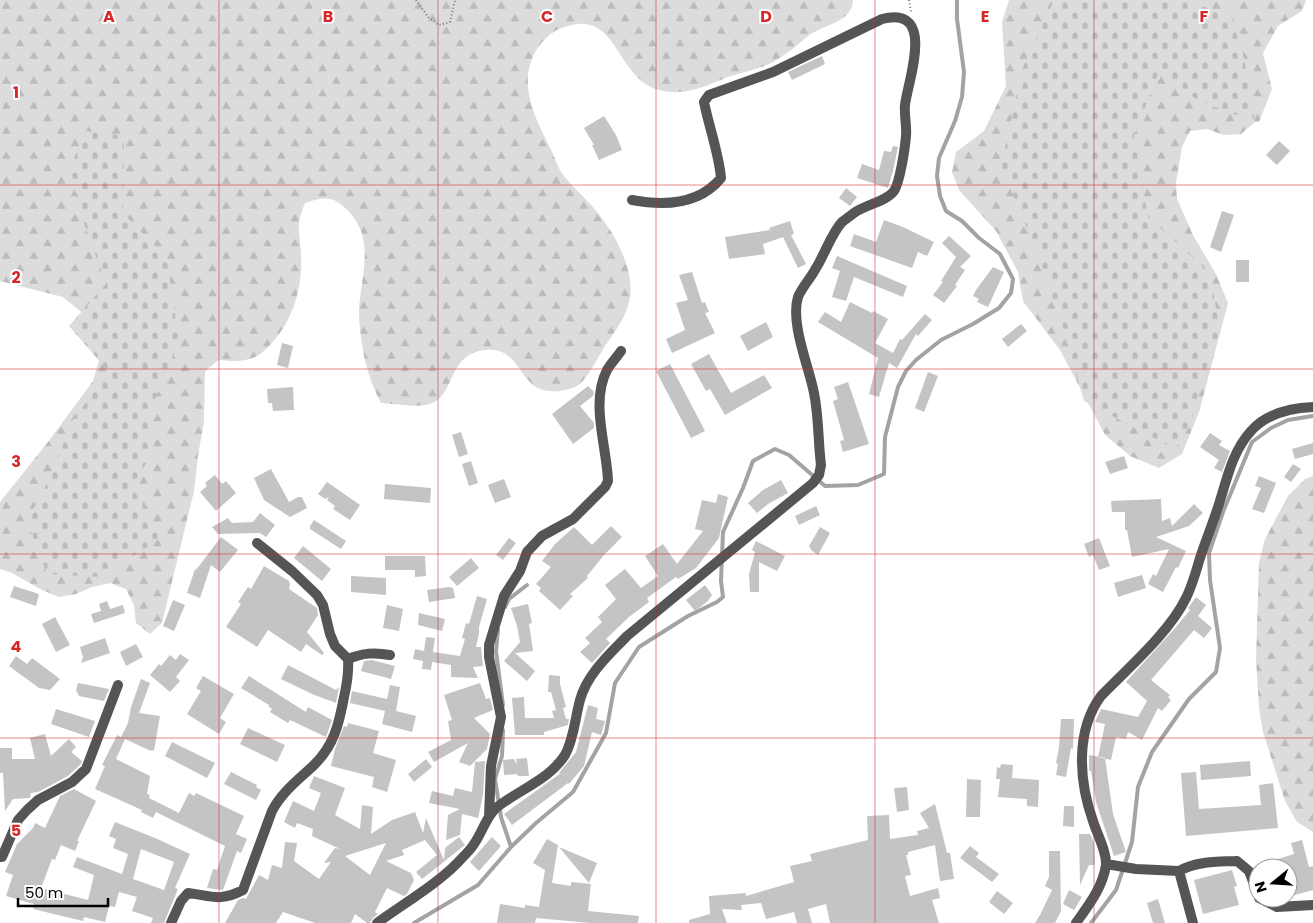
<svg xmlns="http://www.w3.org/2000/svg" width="1313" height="923" viewBox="0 0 1313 923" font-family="Poppins,sans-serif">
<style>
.forest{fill:url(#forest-firs)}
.cemetery{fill:url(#cemetery-stones)}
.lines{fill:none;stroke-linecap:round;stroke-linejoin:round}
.stream{stroke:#a3a3a3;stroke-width:4}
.building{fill:#c4c4c4;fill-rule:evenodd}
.path{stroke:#777;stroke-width:2;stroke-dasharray:1 2.5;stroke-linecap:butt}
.street{stroke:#555;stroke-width:10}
.grid{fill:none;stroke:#d62828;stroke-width:1;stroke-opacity:0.55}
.grid-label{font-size:16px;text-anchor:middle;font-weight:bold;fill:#d62828;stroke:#fff;stroke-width:4;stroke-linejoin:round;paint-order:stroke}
</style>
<defs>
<pattern id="forest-firs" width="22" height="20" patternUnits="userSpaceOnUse" patternTransform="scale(1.25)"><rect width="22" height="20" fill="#dcdcdc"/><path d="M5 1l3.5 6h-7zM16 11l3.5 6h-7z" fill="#bbb"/></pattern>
<pattern id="cemetery-stones" width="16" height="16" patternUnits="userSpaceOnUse" patternTransform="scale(1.25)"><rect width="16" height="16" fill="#dcdcdc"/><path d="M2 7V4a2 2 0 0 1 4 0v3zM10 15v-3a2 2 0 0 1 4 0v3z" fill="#bbb"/></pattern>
</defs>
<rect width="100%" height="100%" fill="#fff"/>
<!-- forest -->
<path class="forest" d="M0,0H853C853,22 822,25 808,36C796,46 785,56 771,63C758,70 742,72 728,77C705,86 685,97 659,90C612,77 619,0 555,31C539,41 529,59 528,77C526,104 542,130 553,154C556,161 559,170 564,176C573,187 583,196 592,206C613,230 637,270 629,302C624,321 612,335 602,351C595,362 587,381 575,387C571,389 564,390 560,391C515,396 526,347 486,350C445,353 457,400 426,405C412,407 395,404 381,403C367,377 361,348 359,318C358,278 380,239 344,207C331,195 321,198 305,203C295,227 300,231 301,255C303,289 292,325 266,349C256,359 246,361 232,361C228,361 224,360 220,360C215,361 209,368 205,372L204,421L198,456L194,491L162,623L150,634L136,623L134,605L126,589L110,583L92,587L76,594L59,597L42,590L12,573L0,569V502L48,442L93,381L107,333L63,297L0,281Z
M1009,0H1306L1302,11L1278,26L1263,53L1272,89L1259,122H1255L1241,134L1224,135L1207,129L1190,131L1182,147L1176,183L1177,199L1193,235L1216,274L1228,303L1199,412L1182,454L1159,468L1130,456L1105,435L1060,350L1023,301L1018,272L996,231L959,190L952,172L956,152L984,131L1006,86L1002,22Z
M1313,476V832L1297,822L1285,801L1263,732L1259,708L1256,659L1259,562L1265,539L1288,496L1305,479Z"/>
<!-- cemetery -->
<path class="cemetery" d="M1054,0H1182L1231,15L1244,58L1255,122L1197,100L1160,69L1134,136L1148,217L1210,273L1220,332L1200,385L1191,424L1175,449L1084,401L1062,325L1036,250L1001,166L1023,67Z
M86,131L124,136L123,213L167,259L179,342L152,407L148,460L132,487L162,537L101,577L47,574L27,521L52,474L72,421L109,372L69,326L106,284L85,226L69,170Z"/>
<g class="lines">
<!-- stream -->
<path class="stream" d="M505,607L509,599L527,585
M498,630L496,651L503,705
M503,730L502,756L495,779L501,817L511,847
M414,923L478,885L511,847L536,823L573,792L606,733L615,683L639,647L688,616L717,602L723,597L721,581L723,532L743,488L753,461L775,449L789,455L825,486L858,485L884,474L885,437L898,387L906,371L916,360L941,340L973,324L999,308L1011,293L1013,279L1000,254L979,238L962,221L946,211L940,196L937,176L939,158L955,121L962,97L964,72L957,19V0
M1091,923L1116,890L1132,842L1138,787L1152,752L1189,699L1216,672L1220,648L1210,580L1209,553L1223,512L1252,442L1271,428L1288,420L1313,416"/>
</g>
<!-- building -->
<path class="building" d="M822,56L825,64L792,80L788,72Z
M604,116L616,135L622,150L599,160L592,145H594L584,128Z
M1279,141L1290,151L1277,165L1266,155Z
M893,146L898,147L893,171L888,188L857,178L862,164L879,170L884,151L891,152Z
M846,188L857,197L850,206L839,198Z
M1222,211L1234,215L1221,252L1210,247Z
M884,220L903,227L934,242L927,256L918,252L912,268L850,246L854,234L876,242Z
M790,221L794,234L791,235L806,264L798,268L783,237L763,244L765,254L729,259L725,237L770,230L769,228Z
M949,236L971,256L960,267L965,270L955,285L957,286L944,303L933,295L943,282L941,281L956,257L942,243Z
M837,256L907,286L903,297L854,277L846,301L832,297L840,271L832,268Z
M1236,260H1249V282H1236Z
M993,267L1004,272L988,307L977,302L979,299L973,296L976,290Z
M692,272L702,303L705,302L709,312L705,313L715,333L672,353L666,339L685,330L676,303L688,300L679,275Z
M850,302L872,313L873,311L888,319L875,343L893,353L900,339L902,340L925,314L932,320L918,336L916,334L897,368L889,363L879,397L869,394L878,358L818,322L825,312L841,322Z
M766,322L773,337L748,351L740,336Z
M1021,324L1027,331L1008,347L1002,339Z
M282,343L293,346L288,368L277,365Z
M709,354L731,393L764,375L772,388L725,415L710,389L706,391L691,364Z
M670,364L705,431L691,438L656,371Z
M928,372L938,376L924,412L915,408Z
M848,382L869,444L843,452L840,441L844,440L833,401L838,399L834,387Z
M588,386L594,392L593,396L580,406L594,423V428L573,444L552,414Z
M293,387L294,410L273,411L272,403H268L267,389Z
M461,432L468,454L459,457L452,435Z
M1210,433L1222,441L1219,445L1230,451L1222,472L1214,468L1219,460L1200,447Z
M1313,443V454L1295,459L1292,449Z
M1124,456L1128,468L1110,474L1105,462Z
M471,461L478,483L469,486L462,464Z
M1293,464L1301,469L1291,482L1284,477Z
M271,469L289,502L298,497H302L307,508L290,517L264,500L254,478Z
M215,475L222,484L226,481L236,493L216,511L200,492L207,486L205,483Z
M1259,476L1276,483L1264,513L1252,509L1261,488L1255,486Z
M504,479L511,497L495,503L488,485Z
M781,480L788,493L768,504L757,513L748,503L763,490Z
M327,482L360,505L350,520L333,509L335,506L327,500L329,497L325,499L318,494Z
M385,484L431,488L430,503L384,499Z
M718,494L728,497L719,538L696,568L678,579L676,577L647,598L649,602L629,617L606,639L610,643L592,663L580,652L590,643L585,638L602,622L598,617L616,599L605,585L625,569L641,588L658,576L645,556L663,544L677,564L703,531L695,529L702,500L716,503Z
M1161,499L1162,521L1170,518L1172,526L1194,504L1203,513L1189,526L1156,537L1186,551L1178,568L1176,567L1163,592L1148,584L1153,574L1156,576L1169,549L1132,557L1127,530H1125V512H1112L1111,501Z
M816,506L820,515L799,525L795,516Z
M260,513L275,525L266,537L260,533L218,534L212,527L228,518L232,523L253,522Z
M314,520L346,541L341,549L310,529V526Z
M611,526L622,537L604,555L587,576L588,578L570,594L573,596L560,610L539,591L541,588L536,584L551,567L542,561L555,544L574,527L592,545Z
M820,527L830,533L818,555L812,551L809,546Z
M221,537L238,550L220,572L211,565L200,598L187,593L195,569L196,570Z
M509,538L516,543L503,560L496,555Z
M1099,538L1110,566L1099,570L1093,555L1089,557L1084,544Z
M756,541L785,556L777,571L759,562V592H750L749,574L755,552L752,550Z
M303,546L331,569L322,581L294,558Z
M385,556H425L426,576L415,577V570H385Z
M471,558L479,568L457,586L449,577Z
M264,566L289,581L290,585L289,589L317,608L318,615L307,632L324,653L322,655L306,644L301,652L268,630L257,647L226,627L241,604L238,602L248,587L251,589Z
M1142,575L1146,588L1118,597L1114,583Z
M351,576L386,578V595L351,592Z
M705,585L712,595L708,601L695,611L686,600Z
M14,586L39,594L36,606L10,597Z
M449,587L453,588L455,598L429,602L427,590Z
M477,596L487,599L479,627V634L476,647H481L483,666L473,667L478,678L451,677V665L432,662L431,670L422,669L423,661L413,659L415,649L424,651L426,637L435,638L433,652L460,656L465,639L462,638L466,623L469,624Z
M1196,597L1206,605L1198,616L1212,628L1204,638L1194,630L1151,680L1170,695L1168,697L1171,700L1162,711L1158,708L1142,740L1128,732L1126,739L1116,737L1111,760L1098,757L1105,724L1095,722L1101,709L1138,717L1147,701L1126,682L1175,628L1190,610L1188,608Z
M173,600L185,605L174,631L163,626Z
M107,601L110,609L123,605L125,613L94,623L91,614L101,611L99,604Z
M528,604L532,623L529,624L533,651L515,653L535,671L527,681L504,661L520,642L517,626L511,608Z
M387,605L403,609L399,631L383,628Z
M419,613L445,619L442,631L418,625Z
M55,617L70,645L56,652L42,624Z
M105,638L110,653L81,663L83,657L80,647Z
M136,644L143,657L126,666L120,652Z
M180,654L189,660L176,677L180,681L170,692L150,675L159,664L161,666L170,655L176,660Z
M16,656L27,664L32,658L60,679L50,690L39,688L9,666Z
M372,660L395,666L391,679L361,671L364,661Z
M288,665L336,690L339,687L336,703L312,694L281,679Z
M549,675L560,676V684L566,707L556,710L551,692H548Z
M203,676L234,694L220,718L226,722L219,734L187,714L201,691L196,688Z
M249,676L306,712L308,707L332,720L326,737L290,720L288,723L270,712L272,709L268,706L269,705L241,688Z
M141,679L150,683L139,713L160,716L154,751L152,750L151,751L125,739L116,759L150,776L147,794L150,795L149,798L179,813L189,793L194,796L196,793L244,816L236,834L247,839L241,853L237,851L223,890L207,888L213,869L217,870L225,846L156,812L153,818L141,812L142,810L95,789L105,766L102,765L117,735L121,737L128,723L131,707Z
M78,683L109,689L104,701L79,696L76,690Z
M480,683L486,699L490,698L493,710L474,718L490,734L487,749L470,766L459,762L468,743L434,762L428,752L451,740L448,721L452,720L444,695Z
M390,685L400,687L396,711L416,716L412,732L382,724L385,711L350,703L352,691L387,699Z
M524,697L525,718H554L552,711L563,708L566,719H569L568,725L544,732V735H515L512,698Z
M588,705L598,708L596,719L605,721L601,735L592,732L584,766L569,784L568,783L512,825L504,814L561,773H559L576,752Z
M56,709L95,721L89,737L51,724Z
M1061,719H1074L1073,749L1071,748L1066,777L1056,775L1058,764L1056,763L1059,747Z
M348,723L379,731L373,753L396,760L387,792L372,787L374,777L331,766L335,749L344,726L347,727Z
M248,728L285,745L277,762L240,744Z
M45,734L51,756L69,739L76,747L71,752L82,761L81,764L68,776L38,792L31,793L30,798L13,799L5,811L3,773H0V748H12V759H35L30,738Z
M172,742L215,763L207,778L165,756Z
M1089,755L1105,758L1113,814L1126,852L1114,856L1096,802L1091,771H1089Z
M527,758L529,776H518L517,774L504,775L503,760L514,759L517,765L516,759Z
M426,759L432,767L414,782L408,774Z
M485,761L483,795L478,818L462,814L460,835L446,840L448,815L460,809L429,803L432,791L453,796L455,788L472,792L475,762Z
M1250,761L1251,776L1201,780L1200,765Z
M1001,764L1013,765L1012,778L1039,780L1038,807L1027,806V799L998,797L1000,779H996L997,767L1000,768Z
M231,772L257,785L256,787L261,790L256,800L224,784Z
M1196,772L1199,809L1261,805L1259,785L1273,783L1278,828L1186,836L1181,773Z
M314,776L345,788L335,815L360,829L362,805L373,807L371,834L392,820L415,812L423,833L426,818L444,860L445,848L459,837L465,845L422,879L416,872L437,855L425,840L402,850L404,855L386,861L411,873L414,880L407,894L404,896L387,888L375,912L378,914L373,918L370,923H367L355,914L351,923H315L283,912L276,923H225L238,900L243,898L246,899L259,875L268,880L272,865L282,868L285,842L297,843L294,861L319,879L331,862L324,863L335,848L340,849L312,836L313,829L297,823L295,828L284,822L293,801L314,811L321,793L309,788ZM386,843L370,875L345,856Z
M967,779L981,780L980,817H966Z
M907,787L909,810L897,812L894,788Z
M74,789L96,801L77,841H79L75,851L61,845L55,860L52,859L41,888L88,900L94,875L73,867L77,857L122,874L128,854L113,848L116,839L109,836L115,822L155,838L190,854L175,888L178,889L164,923H151L153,918L132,911L137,897L119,892L115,907L109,906L105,922L84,917L83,921L33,909L34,904L6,896L13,875L5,872L17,844L33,828L35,823L45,828L60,796ZM141,849L174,862L164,890L133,879Z
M935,804L947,853H950L954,879L940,881L935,845L908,852V855H906L911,875L905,876L910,896L938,888L940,898L932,900L939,923H830L826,904L808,909L812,923H797L794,912L766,919L761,903L741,905L742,910L722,909L727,923H689V920L710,914L709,896L746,893V896L794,882L790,866L812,861L810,854L868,840L867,816L889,815L890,839L918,835L917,831L929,828L920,813Z
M1064,806H1074V827L1063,826Z
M1079,834H1090L1094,843L1095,865H1089L1080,885Z
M492,837L501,846L479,871L470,862Z
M547,839L558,845L552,883L571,886V882L591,884L588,911L639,916L638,923H590L536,918L535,923H497L500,904L525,908V905L539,907L545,870L533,863Z
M1302,840L1309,867L1313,866V890L1288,897V868H1256L1255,866L1294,854L1291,843Z
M970,846L979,853L976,857L999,874L992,882L960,858Z
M559,847L597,863L589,883Z
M1049,851H1060L1061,911L1055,923H1035L1040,915L1052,890L1045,886L1049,877Z
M1232,870L1237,886L1234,887L1239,905L1203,914L1194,880Z
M1069,890L1082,897L1074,910L1063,904Z
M997,891L1013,903L1004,914L989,902Z
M1158,899L1165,923H1153L1147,903Z"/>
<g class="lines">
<!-- path -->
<path class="path" d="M416,0L428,17L439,25L450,22L455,0
M909,0L911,12"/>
<!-- street -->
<path class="street" d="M348,659C363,653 374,652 390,655
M489,817L491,766L501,717L489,657V645L504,596L520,571L527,552L542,536L573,519L605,487L608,481C607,447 590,403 607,370C611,363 617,357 621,351
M0,857H2L18,820L27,810L38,800L72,782L86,769L118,685
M1106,864L1136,869L1179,871L1193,923
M1179,871C1197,861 1216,862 1237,861L1249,871L1258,895
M1259,898L1277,907L1313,905
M171,923L181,901L188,893C212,896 220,902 243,890L272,811C282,792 298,780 313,766C334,746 339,724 344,697C347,684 349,672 348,659L335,646L330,634L323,605L317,595L292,571L257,543
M377,923C403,904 441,882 462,858C466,854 471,849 474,844C482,833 486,817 496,808C518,790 549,780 565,755C574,739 575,718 580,700C587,674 609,655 627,636L813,483L819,475L821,465C818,442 819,417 814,393C809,367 790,323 798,297C802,287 811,278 816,268C825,254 831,234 842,222C846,219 850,216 854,213C865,205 887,201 894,191C900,182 905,148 906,136C907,126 904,115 905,105C908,80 937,5 882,19L773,72L709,95L704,102C709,127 719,154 721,178C699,205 664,206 632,200
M1076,923C1088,906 1103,887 1106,865C1107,852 1097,834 1093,821C1079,782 1075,731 1101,696C1128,668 1169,633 1186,598C1192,586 1196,572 1200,558C1206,540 1213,523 1219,504C1227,479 1232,452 1251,431C1266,414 1291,408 1313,407"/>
</g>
<!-- grid -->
<path class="grid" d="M219,0V923M438,0V923M656,0V923M875,0V923M1094,0V923M0,185H1313M0,369H1313M0,554H1313M0,738H1313"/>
<g class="grid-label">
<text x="109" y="22">A</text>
<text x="328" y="22">B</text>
<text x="547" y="22">C</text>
<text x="766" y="22">D</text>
<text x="985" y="22">E</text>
<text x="1204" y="22">F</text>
<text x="16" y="98">1</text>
<text x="16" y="283">2</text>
<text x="16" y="467">3</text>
<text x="16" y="652">4</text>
<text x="16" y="836">5</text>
</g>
<!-- north arrow -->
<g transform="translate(1273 883) rotate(252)"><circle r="24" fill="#ffffff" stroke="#999999"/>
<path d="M0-4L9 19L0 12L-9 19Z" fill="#000000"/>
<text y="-8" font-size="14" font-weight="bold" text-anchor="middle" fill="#000000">N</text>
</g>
<!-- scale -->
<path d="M18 898v8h90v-8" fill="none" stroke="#000000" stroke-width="2.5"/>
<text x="25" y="898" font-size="15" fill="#000000" stroke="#ffffff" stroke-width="4" paint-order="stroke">50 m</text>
</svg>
